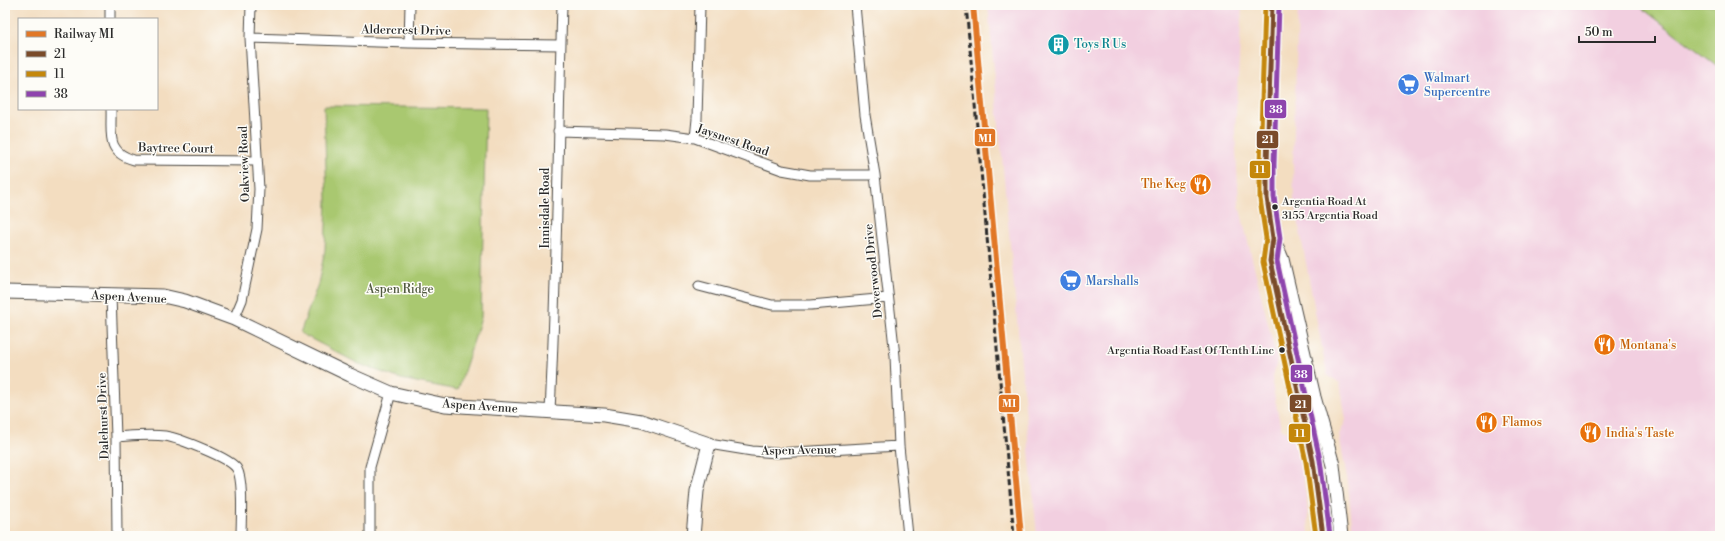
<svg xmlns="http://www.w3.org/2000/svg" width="1725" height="541" viewBox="0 0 1725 541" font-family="'Libre Bodoni',serif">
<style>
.built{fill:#f2cfe0}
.green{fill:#a9c870;stroke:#6a7a4e}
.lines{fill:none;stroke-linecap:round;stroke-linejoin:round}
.street-casing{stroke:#494641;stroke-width:11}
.secondary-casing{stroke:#494641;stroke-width:15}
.street{stroke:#fff;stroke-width:9}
.secondary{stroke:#fff;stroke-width:13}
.rail{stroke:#2b2b2b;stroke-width:3;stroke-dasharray:6 3;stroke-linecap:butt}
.bus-1-casing{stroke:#fdfcf7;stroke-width:8}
.bus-2-casing{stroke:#fdfcf7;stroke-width:8}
.bus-3-casing{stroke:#fdfcf7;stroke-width:8}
.bus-1{stroke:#7a4b2a;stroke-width:5}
.bus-2{stroke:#c4870b;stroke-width:5}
.bus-3{stroke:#8e44ad;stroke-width:5}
.rail-1-casing{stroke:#fdfcf7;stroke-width:9}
.rail-1{stroke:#e17726;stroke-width:6}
.bus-dot{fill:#2b2b2b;stroke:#fdfcf7;stroke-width:1.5}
.labels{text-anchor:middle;stroke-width:3;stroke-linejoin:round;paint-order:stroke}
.bus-label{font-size:11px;fill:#2b2b2b;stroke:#fdfcf7;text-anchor:start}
.street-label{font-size:12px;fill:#2b2b2b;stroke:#fdfcf7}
.culture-label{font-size:12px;fill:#0d838f;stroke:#fdfcf7;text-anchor:start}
.shop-label{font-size:12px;fill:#366cbe;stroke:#fdfcf7;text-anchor:start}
.food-label{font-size:12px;fill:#c56008;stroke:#fdfcf7;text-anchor:start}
.park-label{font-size:12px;fill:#515a40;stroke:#fdfcf7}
.line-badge{stroke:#fdfcf7;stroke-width:1.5}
.badge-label{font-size:11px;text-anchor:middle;font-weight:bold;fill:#fff}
</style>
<rect width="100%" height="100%" fill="#fdfcf7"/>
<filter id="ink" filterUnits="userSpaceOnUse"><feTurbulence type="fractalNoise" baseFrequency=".025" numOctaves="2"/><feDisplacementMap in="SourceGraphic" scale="8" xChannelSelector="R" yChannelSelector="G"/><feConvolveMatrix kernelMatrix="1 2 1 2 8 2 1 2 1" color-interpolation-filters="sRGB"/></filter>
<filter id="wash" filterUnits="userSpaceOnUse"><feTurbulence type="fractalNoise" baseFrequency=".012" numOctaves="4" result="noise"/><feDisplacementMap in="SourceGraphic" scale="16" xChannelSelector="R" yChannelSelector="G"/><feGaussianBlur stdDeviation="0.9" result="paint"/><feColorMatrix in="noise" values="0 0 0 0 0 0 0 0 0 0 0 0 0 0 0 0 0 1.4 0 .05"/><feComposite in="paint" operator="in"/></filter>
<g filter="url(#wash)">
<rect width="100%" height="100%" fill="#f3ddc0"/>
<!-- built -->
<path class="built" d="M988,5H1242L1235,131L1239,205L1277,360L1272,383L1281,429L1296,436L1301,463L1307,504L1309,536H1037Z
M1298,5H1638L1720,68V536H1353L1348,483L1339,435L1346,420L1340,383L1327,375L1294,199L1293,161Z"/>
<!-- green -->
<path class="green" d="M1638,5H1720V68Z
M324,106L486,108L481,318L458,390L401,379L359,364L300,333L318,284L325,250L327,200Z"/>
</g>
<g filter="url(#ink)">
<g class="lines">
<defs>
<path id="street" d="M855,5L865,115L875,175L895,356L899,446L908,536
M110,19V5
M250,38L409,43L561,45
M409,43L410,5
M111,109C112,133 105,152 134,160L257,161
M558,131L665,134L695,138L782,170L810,175H875
M695,138L697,119L700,5
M699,286L772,305H811L888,298
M111,296L116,437L117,536
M234,319L242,300L257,229L259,189L250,38L251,5
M550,411C557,276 558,140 562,5
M116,437C132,436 149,434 165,436C178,438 231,458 237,469C244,481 241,520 241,536
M709,444L752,451L777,453L899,446
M370,536V467L391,393"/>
<path id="secondary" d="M1272,5L1267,164V198L1273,238L1270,261L1313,461L1323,536
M1273,238L1282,259L1314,397L1333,465L1341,536
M5,292L163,296L185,301L234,319L350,375L391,393L445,405L604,415L641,421L709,444L697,491L693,536"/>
</defs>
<!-- street casing -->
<use href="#street" class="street-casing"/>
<!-- secondary casing -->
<use href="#secondary" class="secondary-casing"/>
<!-- street -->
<use href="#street" class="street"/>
<!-- secondary -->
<use href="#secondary" class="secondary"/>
<!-- rail -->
<path class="rail" d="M966,5L1014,536"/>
<defs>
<path id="bus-1" d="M1272,5L1267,164V198L1273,238L1270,261L1313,461L1323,536"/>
<path id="bus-2" d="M1265,5L1260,164V199L1266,238L1263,262L1306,462L1316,536"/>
<path id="bus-3" d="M1279,5L1274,164V197L1280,238L1277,261L1320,460L1330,535"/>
</defs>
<!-- bus-1 casing -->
<use href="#bus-1" class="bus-1-casing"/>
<!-- bus-2 casing -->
<use href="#bus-2" class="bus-2-casing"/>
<!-- bus-3 casing -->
<use href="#bus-3" class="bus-3-casing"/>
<!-- bus-1 -->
<use href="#bus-1" class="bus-1"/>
<!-- bus-2 -->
<use href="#bus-2" class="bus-2"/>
<!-- bus-3 -->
<use href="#bus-3" class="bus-3"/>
<defs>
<path id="rail-1" d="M973,5L1021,536"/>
</defs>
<!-- rail-1 casing -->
<use href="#rail-1" class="rail-1-casing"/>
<!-- rail-1 -->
<use href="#rail-1" class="rail-1"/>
</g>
</g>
<!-- icons -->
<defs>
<symbol id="building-disc" viewBox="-11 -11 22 22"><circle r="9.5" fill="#0f9aa8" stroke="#fdfcf7"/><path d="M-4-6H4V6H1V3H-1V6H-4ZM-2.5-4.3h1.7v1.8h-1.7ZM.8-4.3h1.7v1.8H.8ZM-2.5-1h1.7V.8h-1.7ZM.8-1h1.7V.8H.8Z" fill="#fff"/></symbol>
<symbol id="supermarket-disc" viewBox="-11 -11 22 22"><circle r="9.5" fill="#3f7fe0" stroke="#fdfcf7"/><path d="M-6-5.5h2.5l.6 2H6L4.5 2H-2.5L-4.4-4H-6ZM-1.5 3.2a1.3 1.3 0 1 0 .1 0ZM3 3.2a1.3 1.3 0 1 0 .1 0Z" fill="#fff"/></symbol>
<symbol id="restaurant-disc" viewBox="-11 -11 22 22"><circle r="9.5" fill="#e8710a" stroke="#fdfcf7"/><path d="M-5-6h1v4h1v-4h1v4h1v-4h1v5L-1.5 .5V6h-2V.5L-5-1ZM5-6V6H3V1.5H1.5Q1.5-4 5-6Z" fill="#fff"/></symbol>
</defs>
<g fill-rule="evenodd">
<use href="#building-disc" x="1046" y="32" width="25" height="25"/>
<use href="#supermarket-disc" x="1396" y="72" width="25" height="25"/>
<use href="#restaurant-disc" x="1188" y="172" width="25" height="25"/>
<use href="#supermarket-disc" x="1058" y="268" width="25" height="25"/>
<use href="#restaurant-disc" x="1592" y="332" width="25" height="25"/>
<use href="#restaurant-disc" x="1474" y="410" width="25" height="25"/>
<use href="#restaurant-disc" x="1578" y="420" width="25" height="25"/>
</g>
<!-- markers -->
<g class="bus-dot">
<circle cx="1275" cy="207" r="3.5"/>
<circle cx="1282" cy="350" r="3.5"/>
</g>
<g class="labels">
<!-- bus labels -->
<g class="bus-label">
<text x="1282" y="205">Argentia Road At<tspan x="1282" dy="14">3155 Argentia Road</tspan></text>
<text x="1274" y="354" text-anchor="end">Argentia Road East Of Tenth Line</text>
</g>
<!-- street labels -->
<g class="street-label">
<text transform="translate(406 30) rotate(1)" y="4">Aldercrest Drive</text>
<text transform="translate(733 140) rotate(19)" y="4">Jaysnest Road</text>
<text transform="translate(176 148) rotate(1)" y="4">Baytree Court</text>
<text transform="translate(244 164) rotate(-92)" y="4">Oakview Road</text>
<text transform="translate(545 208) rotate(-90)" y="4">Innisdale Road</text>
<text transform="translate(873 271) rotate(-96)" y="4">Doverwood Drive</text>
<text transform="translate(129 297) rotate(3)" y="4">Aspen Avenue</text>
<text transform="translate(480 406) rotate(4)" y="4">Aspen Avenue</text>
<text transform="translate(103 416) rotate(-92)" y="4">Dalehurst Drive</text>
<text transform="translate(799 450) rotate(-1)" y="4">Aspen Avenue</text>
</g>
<!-- culture labels -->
<g class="culture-label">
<text x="1074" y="48">Toys R Us</text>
</g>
<!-- shop labels -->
<g class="shop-label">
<text x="1424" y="82">Walmart<tspan x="1424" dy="14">Supercentre</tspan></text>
<text x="1086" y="285">Marshalls</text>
</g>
<!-- food labels -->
<g class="food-label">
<text x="1186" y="188" text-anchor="end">The Keg</text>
<text x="1620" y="349">Montana's</text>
<text x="1502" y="426">Flamos</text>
<text x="1606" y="437">India's Taste</text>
</g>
<!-- park labels -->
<g class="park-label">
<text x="400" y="293">Aspen Ridge</text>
</g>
</g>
<g class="line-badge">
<rect x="1264" y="99" width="23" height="20" rx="4" fill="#8e44ad"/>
<rect x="974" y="128" width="22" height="19" rx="4" fill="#e17726"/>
<rect x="1256" y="130" width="23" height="19" rx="4" fill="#7a4b2a"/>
<rect x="1249" y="160" width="22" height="19" rx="4" fill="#c4870b"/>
<rect x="1290" y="364" width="23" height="19" rx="4" fill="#8e44ad"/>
<rect x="998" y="394" width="22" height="19" rx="4" fill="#e17726"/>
<rect x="1289" y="394" width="23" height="19" rx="4" fill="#7a4b2a"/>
<rect x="1288" y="423" width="23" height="20" rx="4" fill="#c4870b"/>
</g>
<g class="badge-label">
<text x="1276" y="113">38</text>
<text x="985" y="142">MI</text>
<text x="1268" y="143">21</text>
<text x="1260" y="173">11</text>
<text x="1301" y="378">38</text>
<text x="1009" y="407">MI</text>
<text x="1301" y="408">21</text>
<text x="1300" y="437">11</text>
</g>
<!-- margin -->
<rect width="1725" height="541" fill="none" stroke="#fdfcf7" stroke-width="20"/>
<!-- legend -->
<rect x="18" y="18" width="140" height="92" fill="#fdfcf7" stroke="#a9a8a5"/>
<rect x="26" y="31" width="20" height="6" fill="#e17726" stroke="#a9a8a5"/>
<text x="54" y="38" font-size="12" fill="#2b2b2b">Railway MI</text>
<rect x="26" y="51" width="20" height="6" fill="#7a4b2a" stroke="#a9a8a5"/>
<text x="54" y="58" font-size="12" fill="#2b2b2b">21</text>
<rect x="26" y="71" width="20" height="6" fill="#c4870b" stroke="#a9a8a5"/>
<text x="54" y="78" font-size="12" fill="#2b2b2b">11</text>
<rect x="26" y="91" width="20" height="6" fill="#8e44ad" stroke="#a9a8a5"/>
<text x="54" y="98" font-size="12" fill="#2b2b2b">38</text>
<!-- scale -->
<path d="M1579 36v6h76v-6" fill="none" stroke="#2b2b2b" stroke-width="2"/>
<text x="1585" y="36" font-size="12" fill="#2b2b2b" stroke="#fdfcf7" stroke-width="3" paint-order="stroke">50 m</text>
</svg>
